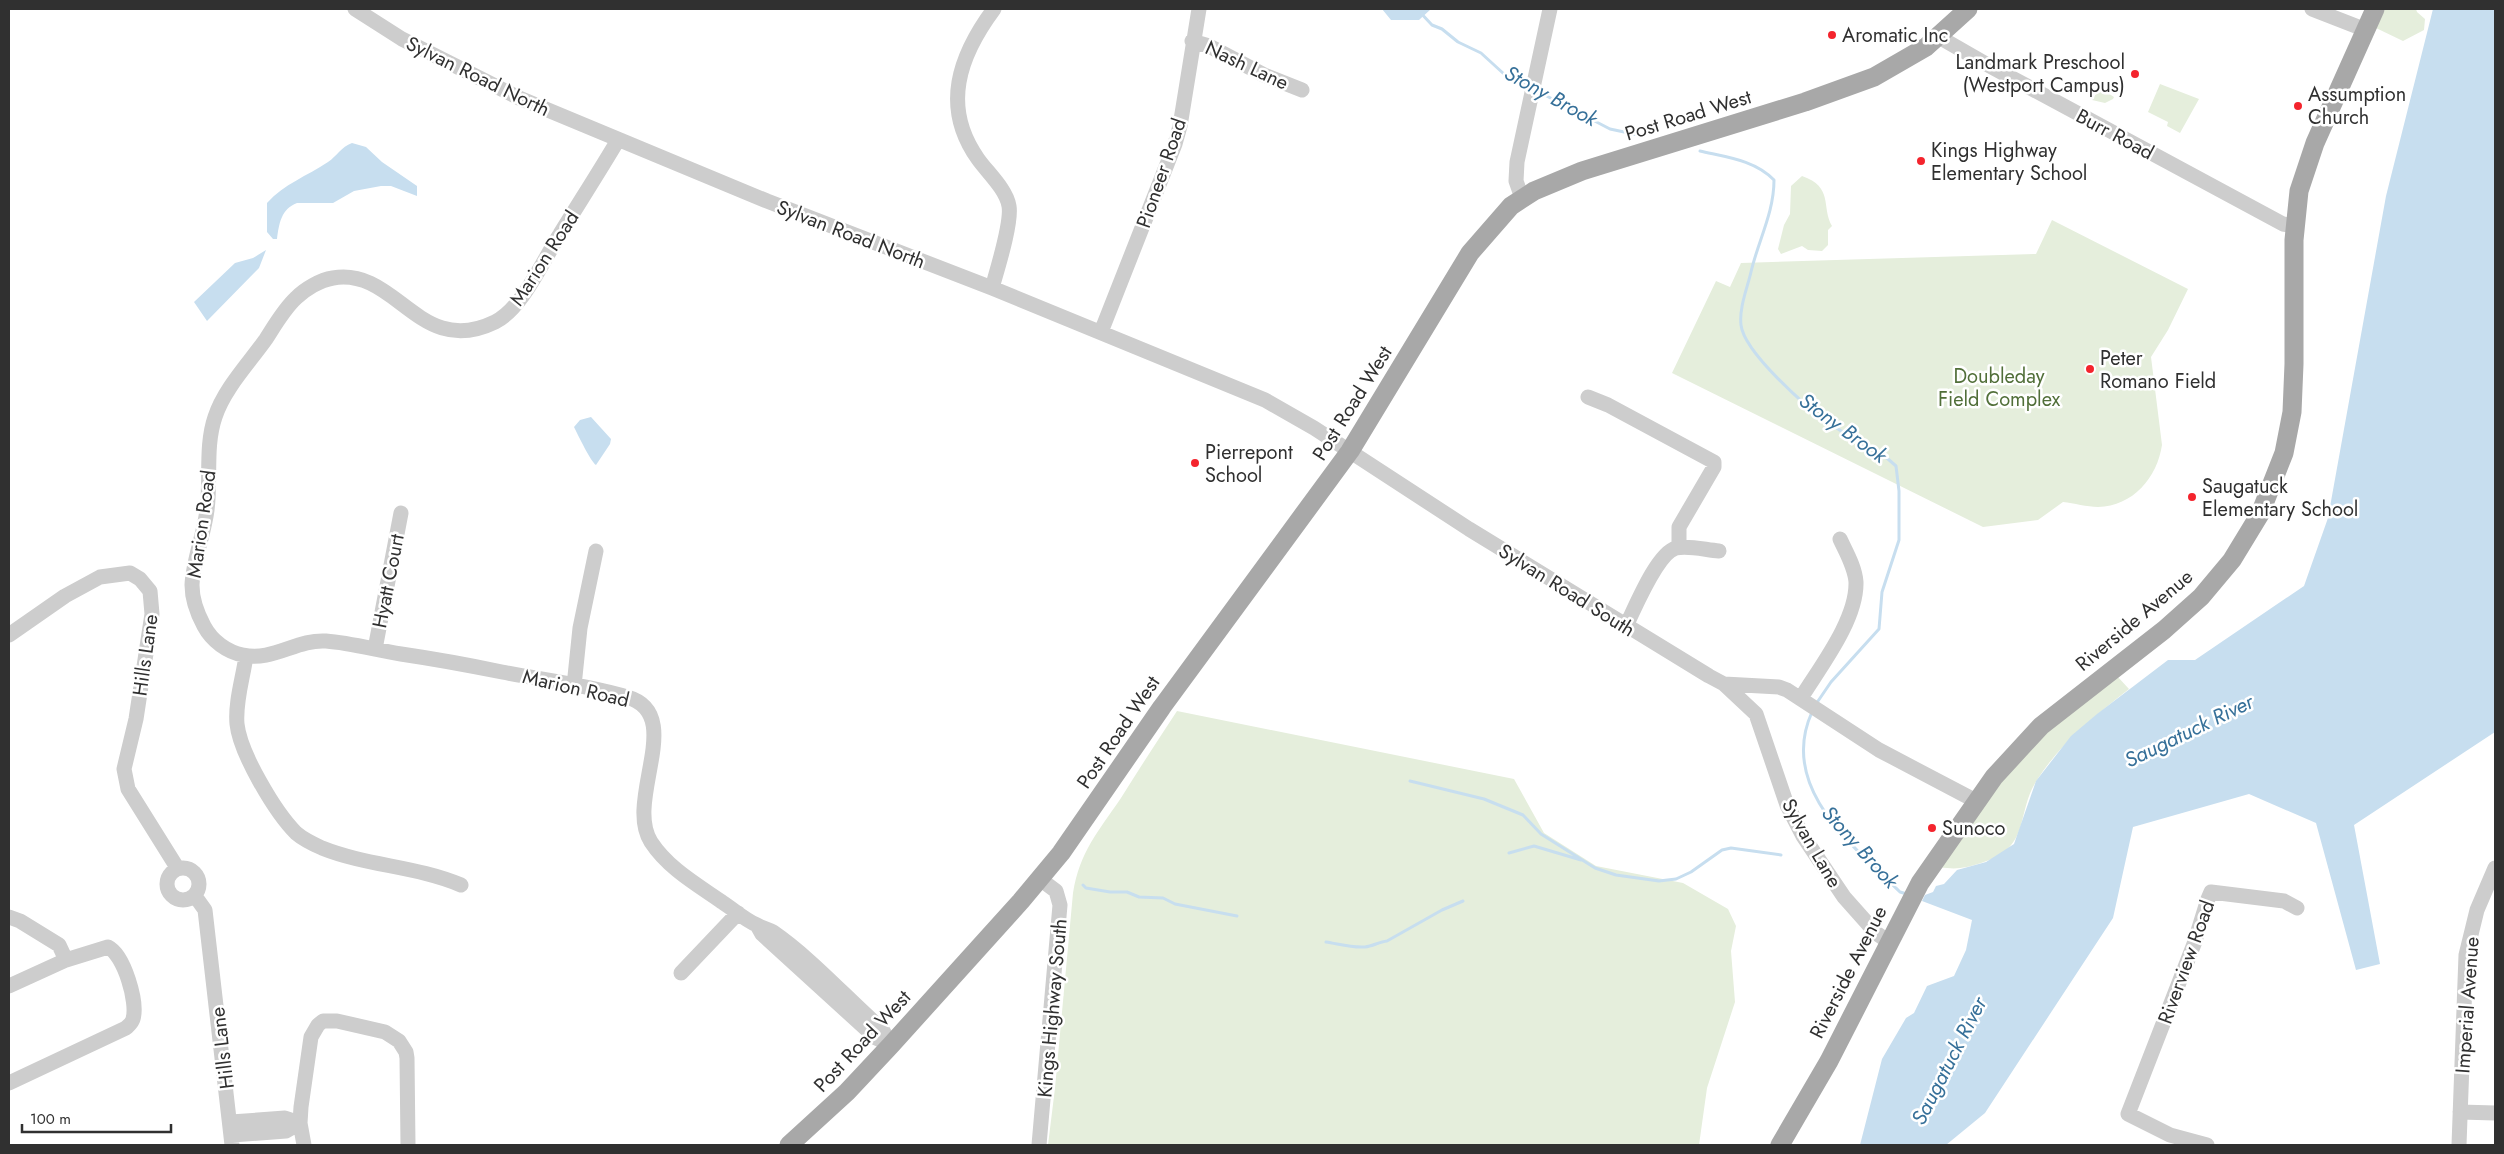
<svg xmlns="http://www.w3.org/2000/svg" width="2504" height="1154" viewBox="0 0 2504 1154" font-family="Jost,sans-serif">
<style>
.green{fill:#e5eedc}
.water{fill:#c7deef}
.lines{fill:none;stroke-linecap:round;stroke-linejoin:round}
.stream{stroke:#c7deef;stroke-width:3}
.minor{stroke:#cdcdcd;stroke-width:15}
.major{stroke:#a8a8a8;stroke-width:19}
.poi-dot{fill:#f4242d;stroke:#fff;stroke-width:2}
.labels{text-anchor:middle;stroke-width:5;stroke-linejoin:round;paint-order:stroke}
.poi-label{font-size:20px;fill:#303030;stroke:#fff;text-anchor:start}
.street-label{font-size:20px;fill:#303030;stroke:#fff}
.park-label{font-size:20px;fill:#516f39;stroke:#fff}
.water-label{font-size:21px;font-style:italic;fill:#367099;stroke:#fff}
</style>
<rect width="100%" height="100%" fill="#fff"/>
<!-- green -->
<path class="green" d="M2385,9H2416L2417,12L2425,19L2424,30L2403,41L2376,28Z
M2160,84L2199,99L2180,133L2167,126L2168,122L2148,112Z
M2100,88L2114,97L2113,99L2105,103L2092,100Z
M1802,176C1834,187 1821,207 1832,226L1828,230V245L1822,251L1808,250L1802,246L1781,254L1778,249L1784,225L1790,214L1791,186Z
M2052,220L2188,289L2168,330L2151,357L2162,445C2157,478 2133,506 2098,507C2087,507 2074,503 2063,502L2038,520L1983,527L1672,373L1716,281L1730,287L1741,263L2036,254Z
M2117,676L2129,689C2095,716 2061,742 2037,780C2015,814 2032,848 1981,863C1965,868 1956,870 1940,867C1974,815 2010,764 2056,724C2075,707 2097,692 2117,676Z
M1177,711L1514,779L1544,833L1596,866L1683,883L1728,909L1736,926L1731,951L1735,1002L1707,1088L1699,1145H1048L1055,1088L1073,893C1080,851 1098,832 1121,798C1139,769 1158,740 1177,711Z"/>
<!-- water -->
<path class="water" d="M1382,9H1431L1419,20H1391Z
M2433,9H2495V732L2354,825L2380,964L2356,970L2316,823L2249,794L2133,827L2113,918L1985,1113L1946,1145H1860L1882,1059L1906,1018L1914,1013L1927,986L1954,976L1966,950L1972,920L1922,901L1925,895L1933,892L1936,886L1944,884L1957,870L1986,862L2014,844L2036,781L2071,736L2097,714L2168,660H2195L2304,586L2328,518L2386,196Z
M352,143L366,147L382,162L417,186V196L391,186H381L354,191L333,203H297C281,209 279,224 277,239H273L267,232V203C284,184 307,176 328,162C337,156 341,147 352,143Z
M266,250L259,268L207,321L194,302L235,263L253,258Z
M591,417L611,439L610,444L596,465C591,462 578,435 574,427L580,420Z"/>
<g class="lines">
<!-- stream -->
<path class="stream" d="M1417,9L1432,25L1442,29L1458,42L1481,53L1504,74L1529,87
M1537,91L1610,129L1643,136
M1700,151C1726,157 1755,160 1774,180C1774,213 1758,241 1751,272C1747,289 1739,308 1741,325C1744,352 1806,407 1829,423C1848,436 1868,447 1888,459L1896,466L1899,491V540L1882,592L1879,629L1831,682L1816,704
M1812,712C1778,787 1852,845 1900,892L1907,894
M1410,781L1484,799L1523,815L1541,834L1595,868L1616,875L1659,881L1676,879L1691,872L1722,850L1731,848L1781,855
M1509,853L1534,846L1581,860
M1083,885L1086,888L1110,892H1127L1139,897L1163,898L1175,904L1237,916
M1326,942C1339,944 1351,948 1365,947C1373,946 1379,942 1387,941L1442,910L1463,901"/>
<!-- minor -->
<path class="minor" d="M355,9L402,39L519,98L767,201L992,288L1265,400L1314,428L1469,529L1709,676L1724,684L1779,687L1787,690L1879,750L1976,801
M2312,9L2366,30
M1939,37L1986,64L2283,224L2294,226
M1192,41L1209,46L1264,75L1302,90
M618,140C599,172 579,203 560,234C543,260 523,308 495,322C419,359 397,267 333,278C320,280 305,289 296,298C284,309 275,325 266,339C249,363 224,389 215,417C205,446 211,480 207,510C204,535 193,560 192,585C192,599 197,613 204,626C212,641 227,652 243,655C272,662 297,639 326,641C351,643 376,650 401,654C435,659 468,665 502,672C543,680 587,685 627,697C687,714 624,800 651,842C668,868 696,884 722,902C733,909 745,920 757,925C762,928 768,929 773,932C809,957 841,992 874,1022L883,1031L891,1045L876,1038L865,1028L762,934L757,925
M1522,198L1516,181L1517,162L1550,9
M992,288C997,270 1012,223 1009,206C1006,189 988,173 978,159C941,107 959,56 994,9
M1101,332L1175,144L1180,126L1199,9
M1588,397L1608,405L1714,462V467L1679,527V547
M1626,626C1635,608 1657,553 1676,548C1688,545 1706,550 1719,551
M9,635L65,596L100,577L130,573L140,579L150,591L152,614L136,719L124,769L128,789L178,869
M375,649L401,513
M246,656C243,678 235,702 237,724C240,753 275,812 296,833C303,839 313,844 322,848C367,866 416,866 461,885
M1724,684L1756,714L1787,805L1803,836L1844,897L1876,933L1889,942
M574,686L580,628L596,551
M1801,698C1820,667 1857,620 1856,582C1855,567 1846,552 1840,539
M167 884a16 16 0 1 1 32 0a16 16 0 1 1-32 0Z
M195,896L205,910L232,1145
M9,917L20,921L59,945L66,960L9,986
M681,973L738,913
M9,1083L126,1028C129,1025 132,1023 133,1019C138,1002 124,955 108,947L66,960
M2460,1112L2495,1113
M231,1122L285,1118L300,1123L286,1131L232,1135
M304,1145L300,1123L301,1107L311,1037L318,1025L323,1021H337L385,1032L399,1041L406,1052L407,1058L408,1145
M1039,1145L1060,905L1056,891L1040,879
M2207,1145L2170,1135L2128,1114L2194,944L2208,899L2211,892L2284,901L2297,908
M2459,1145L2466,955L2477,910L2495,868"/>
<!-- major -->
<path class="major" d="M789,1145L847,1092L891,1045L1021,901L1061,853L1162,707L1350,451L1470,253L1511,206L1534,191L1582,171L1805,102L1874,77L1926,47L1968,9
M1780,1145L1829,1061L1920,883L1994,777L2041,726L2164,630L2201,597L2232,560L2260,514L2284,453L2292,412L2294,364V240L2299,191L2315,143L2375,9"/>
</g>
<!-- markers -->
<g class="poi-dot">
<circle cx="1832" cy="35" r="5"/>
<circle cx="2135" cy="74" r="5"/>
<circle cx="2298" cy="106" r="5"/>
<circle cx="1921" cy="161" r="5"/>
<circle cx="2090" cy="369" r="5"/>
<circle cx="1195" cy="463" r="5"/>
<circle cx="2192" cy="497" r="5"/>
<circle cx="1932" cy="828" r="5"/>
</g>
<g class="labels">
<!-- poi labels -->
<g class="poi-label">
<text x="1842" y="42">Aromatic Inc</text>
<text x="2125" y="69" text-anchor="end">Landmark Preschool<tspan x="2125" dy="23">(Westport Campus)</tspan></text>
<text x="2308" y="101">Assumption<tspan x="2308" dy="23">Church</tspan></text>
<text x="1931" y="157">Kings Highway<tspan x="1931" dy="23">Elementary School</tspan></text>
<text x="2100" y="365">Peter<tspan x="2100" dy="23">Romano Field</tspan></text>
<text x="1205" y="459">Pierrepont<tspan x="1205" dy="23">School</tspan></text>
<text x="2202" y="493">Saugatuck<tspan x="2202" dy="23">Elementary School</tspan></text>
<text x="1942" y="835">Sunoco</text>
</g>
<!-- street labels -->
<g class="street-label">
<text transform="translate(1247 65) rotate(25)" y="7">Nash Lane</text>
<text transform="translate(478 76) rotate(26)" y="7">Sylvan Road North</text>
<text transform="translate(1688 115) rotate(-17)" y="7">Post Road West</text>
<text transform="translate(2115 134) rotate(28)" y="7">Burr Road</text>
<text transform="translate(1161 173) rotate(-71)" y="7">Pioneer Road</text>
<text transform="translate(851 234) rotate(21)" y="7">Sylvan Road North</text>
<text transform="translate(544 258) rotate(-57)" y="7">Marion Road</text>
<text transform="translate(1352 403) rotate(-58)" y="7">Post Road West</text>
<text transform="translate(201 524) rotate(-82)" y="7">Marion Road</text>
<text transform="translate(388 581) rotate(-79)" y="7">Hyatt Court</text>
<text transform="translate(1567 590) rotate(32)" y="7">Sylvan Road South</text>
<text transform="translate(2134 620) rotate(-40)" y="7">Riverside Avenue</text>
<text transform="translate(145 655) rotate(-82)" y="7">Hills Lane</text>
<text transform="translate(576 688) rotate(13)" y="7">Marion Road</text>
<text transform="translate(1118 732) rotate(-56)" y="7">Post Road West</text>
<text transform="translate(1812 843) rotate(60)" y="7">Sylvan Lane</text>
<text transform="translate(2186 962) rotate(-70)" y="7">Riverview Road</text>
<text transform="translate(1848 972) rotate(-63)" y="7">Riverside Avenue</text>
<text transform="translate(2467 1005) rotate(-86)" y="7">Imperial Avenue</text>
<text transform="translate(1052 1008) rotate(-85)" y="7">Kings Highway South</text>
<text transform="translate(862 1041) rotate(-47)" y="7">Post Road West</text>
<text transform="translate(222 1048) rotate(-97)" y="7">Hills Lane</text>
</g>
<!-- park labels -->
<g class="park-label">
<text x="1999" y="383">Doubleday<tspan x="1999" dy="23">Field Complex</tspan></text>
</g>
<!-- water labels -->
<g class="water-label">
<text transform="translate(1551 96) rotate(29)" y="7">Stony Brook</text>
<text transform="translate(1843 428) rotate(36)" y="7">Stony Brook</text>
<text transform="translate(2189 731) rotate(-26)" y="7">Saugatuck River</text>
<text transform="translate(1860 847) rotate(48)" y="7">Stony Brook</text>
<text transform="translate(1949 1061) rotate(-63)" y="7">Saugatuck River</text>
</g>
</g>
<!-- border -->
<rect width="2504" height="1154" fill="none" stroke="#303030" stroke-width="20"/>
<!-- scale -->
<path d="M22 1124v8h149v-8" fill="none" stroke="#303030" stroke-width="2.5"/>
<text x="30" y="1124" font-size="15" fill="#303030" stroke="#ffffff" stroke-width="4" paint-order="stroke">100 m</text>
</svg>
